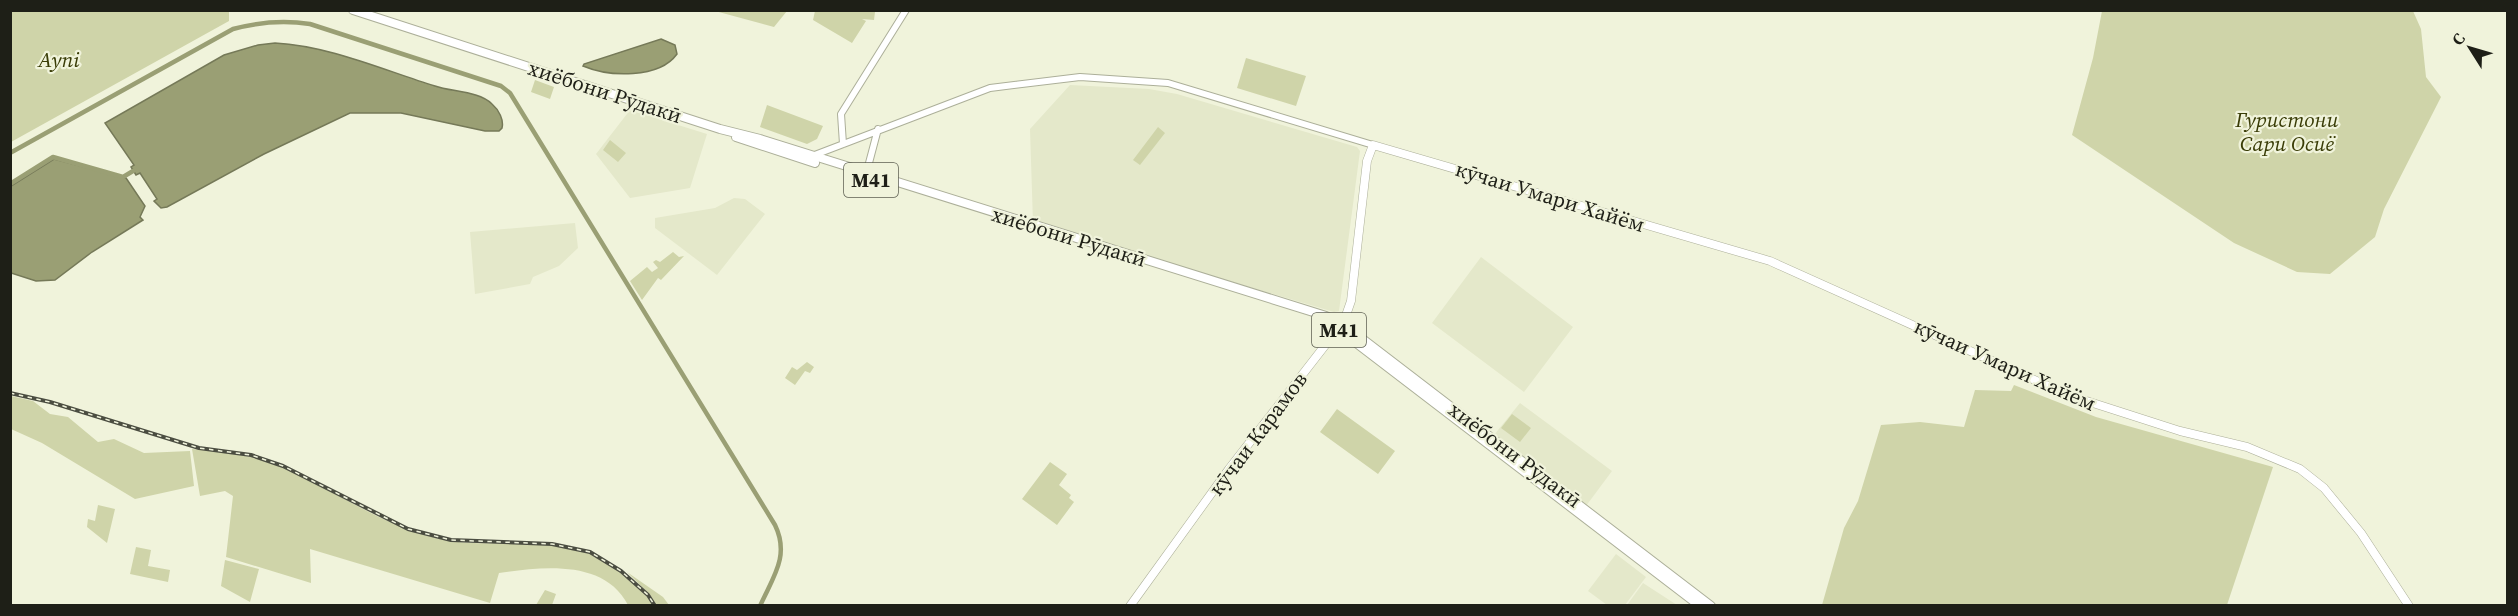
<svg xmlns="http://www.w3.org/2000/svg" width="2518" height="616" viewBox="0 0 2518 616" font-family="'Source Serif 4',serif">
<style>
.built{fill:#e4e8ca}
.green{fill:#cfd4a9}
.water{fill:#9a9f74;stroke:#757958;stroke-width:1.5}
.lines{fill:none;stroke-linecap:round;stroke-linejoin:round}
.canal{stroke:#9a9f74;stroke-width:4.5}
.minor-casing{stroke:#acaf99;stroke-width:8}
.major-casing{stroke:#acaf99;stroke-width:9}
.highway-casing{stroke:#acaf99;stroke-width:10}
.minor{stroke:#fff;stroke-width:6}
.major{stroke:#fff;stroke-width:8}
.highway{stroke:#fff;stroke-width:8}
.rail-casing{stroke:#4b4d41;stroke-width:4}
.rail{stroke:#f0f3db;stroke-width:1.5;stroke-dasharray:4.5;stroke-linecap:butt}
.labels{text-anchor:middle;stroke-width:4.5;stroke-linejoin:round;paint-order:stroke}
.shield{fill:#f0f3db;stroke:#5d5f52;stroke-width:1.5}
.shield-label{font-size:20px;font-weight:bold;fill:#1e1f17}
.park-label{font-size:21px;font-style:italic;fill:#393c06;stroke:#f0f3db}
.street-label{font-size:21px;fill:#1e1f17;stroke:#f0f3db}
</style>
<rect width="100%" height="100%" fill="#f0f3db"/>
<!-- built -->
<path class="built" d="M1070,85L1149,89L1177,94L1357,147L1360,151L1339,311L1334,312L1033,223L1030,129Z
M630,110L707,134L690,188L630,198L596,154Z
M734,198L745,199L765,214L717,275L655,228V218L715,208Z
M575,223L578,248L559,266L533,277L530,284L475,294L470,232Z
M1481,257L1573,327L1524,392L1432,323Z
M1520,403L1612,471L1586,506L1494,435Z
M1616,554L1646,577L1625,605H1607L1588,591Z
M1643,583L1677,605H1627Z"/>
<!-- green -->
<path class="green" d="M11,10H229V21L11,142Z
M715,11L787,10V11L774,27Z
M815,11L875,12L874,20L862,19L866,21L852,43L813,20Z
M2102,11H2413L2421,29L2426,77L2441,97L2384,209L2375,237L2330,274L2297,272L2234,243L2072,135L2093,58Z
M1246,58L1306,76L1296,106L1237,88Z
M535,80L554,87L550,99L531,92Z
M767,105L823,126L817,139L807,144L760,127Z
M1158,127L1165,133L1140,165L1133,160Z
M610,140L626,153L618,162L603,150Z
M673,252L679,257L684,256L661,280L658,278L642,300L630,281L647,267L652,272L658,268L653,262L656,260L660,262Z
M807,362L814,367L810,373L805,371L795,385L785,378L792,367L797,370Z
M2014,385L2096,417L2273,467L2227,605H1822L1844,528L1858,501L1881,425L1920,422L1964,427L1975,390L2011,391Z
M11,396L33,401L50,414L68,417L98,442L114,439L144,453L190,451L194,486L135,499L42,443L11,429Z
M1337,409L1395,451L1378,474L1320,432Z
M1512,414L1531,428L1520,442L1501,428Z
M192,449C224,452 255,455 285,468C339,493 390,531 451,541C496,548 548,535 591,554C614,564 640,584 653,605H628C604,559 542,567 499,573L490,603L310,549L311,583L226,557L233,496L225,491L200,496Z
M1050,462L1067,474L1059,485L1071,495L1069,498L1074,502L1057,525L1022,499Z
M98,505L115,509L107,543L87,527L88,519L95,521Z
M136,547L151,550L148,566L170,570L168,582L130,574Z
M225,560L259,569L250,602L221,586Z
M627,572L663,597L669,605H656L649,594Z
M545,590L556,594L552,605H536Z"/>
<!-- water -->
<path class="water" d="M661,39L675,45L677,54C659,79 609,77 583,66L584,64Z
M275,43C330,46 383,70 435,86C452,92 479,91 492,104C499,110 504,120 502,128L499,131H485L401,113H350L264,154L167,207L161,208L154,201L157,199L140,173L136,175L131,167L134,165L105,123L224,55L258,45Z
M54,159L126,178L145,206L140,217L143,220L92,252L55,280L36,281L11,273V186Z"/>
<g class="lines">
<!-- canal -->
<path class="canal" d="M10,153L233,29C259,22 283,20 310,24L501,86L510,93L775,525C790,556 773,577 760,606
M10,184L53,157L123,177L133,171"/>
<defs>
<path id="minor" d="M843,144L841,114L906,10
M812,156L990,88L1080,77L1168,83L1373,145
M865,178L878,129"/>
<path id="major" d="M1130,606L1229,469L1344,321L1351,301L1367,161L1373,145L1770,261L2068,395L2180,431L2247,447L2300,469L2324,488L2361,533L2409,606"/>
<path id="highway" d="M353,10L720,129L760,139L1326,316L1352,331L1711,606
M736,137L815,163
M1321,319L1355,342L1700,606"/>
</defs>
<!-- minor casing -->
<use href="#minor" class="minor-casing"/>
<!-- major casing -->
<use href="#major" class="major-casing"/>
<!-- highway casing -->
<use href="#highway" class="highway-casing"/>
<!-- minor -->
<use href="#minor" class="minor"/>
<!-- major -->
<use href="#major" class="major"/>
<!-- highway -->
<use href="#highway" class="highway"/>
<defs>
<path id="rail" d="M10,393L50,402L199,448L251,455L283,466L408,529L451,540L552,544L590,552L621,571L648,595L655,606"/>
</defs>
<!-- rail casing -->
<use href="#rail" class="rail-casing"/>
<!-- rail -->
<use href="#rail" class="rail"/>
</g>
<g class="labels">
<!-- shield labels -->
<g class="shield">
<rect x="844" y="163" width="54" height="34" rx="4.5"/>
<rect x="1312" y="313" width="54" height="34" rx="4.5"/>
</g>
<g class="shield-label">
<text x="871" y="187">M41</text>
<text x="1339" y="337">M41</text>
</g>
<!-- park labels -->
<g class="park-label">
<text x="59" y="67">Ayni</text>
<text x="2287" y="127">Гуристони<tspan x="2287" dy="24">Сари Осиё</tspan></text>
</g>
<!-- street labels -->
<g class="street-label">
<text transform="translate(605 92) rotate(18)" y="7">хиёбони Рӯдакӣ</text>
<text transform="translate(1550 197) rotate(17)" y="7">кӯчаи Умари Хайём</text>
<text transform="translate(1069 237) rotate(17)" y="7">хиёбони Рӯдакӣ</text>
<text transform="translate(2005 365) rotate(24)" y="7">кӯчаи Умари Хайём</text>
<text transform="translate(1258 434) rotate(-53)" y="7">кӯчаи Карамов</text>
<text transform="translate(1515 455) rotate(37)" y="7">хиёбони Рӯдакӣ</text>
</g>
</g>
<!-- border -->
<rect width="2518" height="616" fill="none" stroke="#1e1f17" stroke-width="24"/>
<!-- north arrow -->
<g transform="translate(2470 48) rotate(307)" stroke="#f0f3db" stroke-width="4.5" paint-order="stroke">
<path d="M0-4.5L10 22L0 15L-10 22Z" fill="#1e1f17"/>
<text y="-9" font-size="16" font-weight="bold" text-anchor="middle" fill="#1e1f17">С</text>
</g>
</svg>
